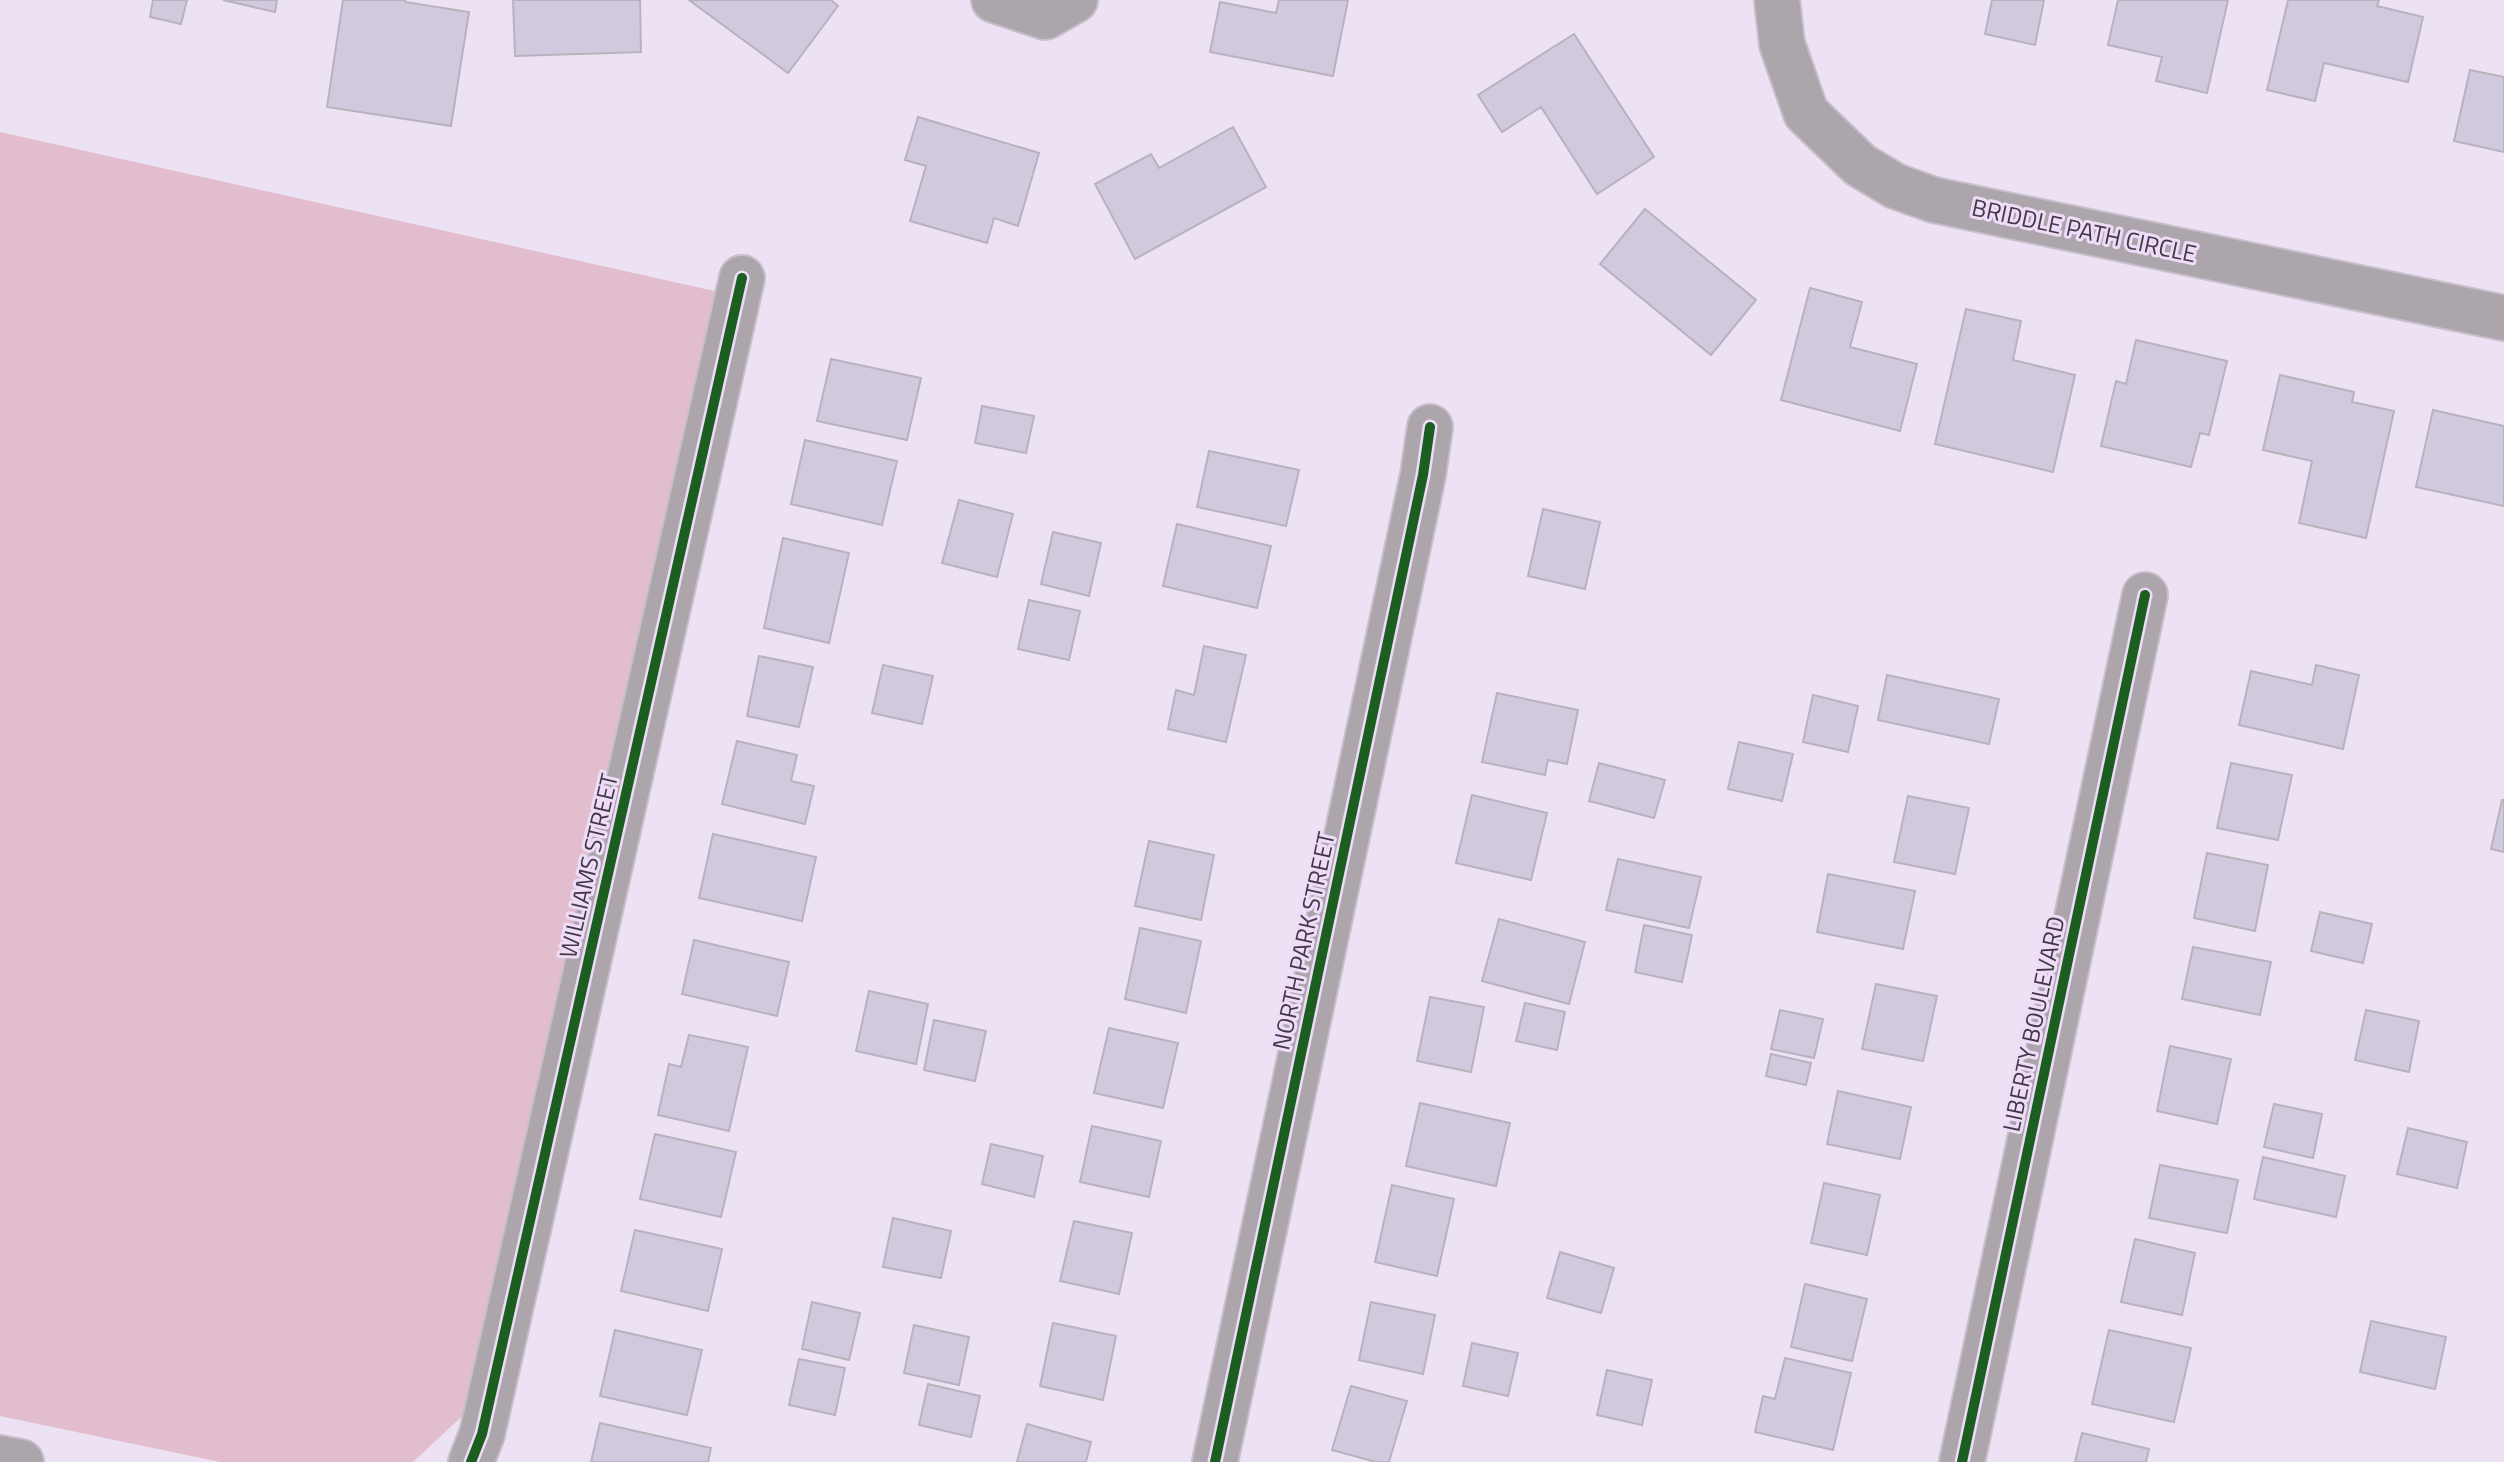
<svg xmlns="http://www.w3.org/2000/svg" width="2504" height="1462" viewBox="0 0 2504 1462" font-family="'Titillium Web',sans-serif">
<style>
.green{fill:#e2bdce}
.building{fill:#d1cade;stroke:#b8b2bf;stroke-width:2}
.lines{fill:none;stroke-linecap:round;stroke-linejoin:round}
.minor-casing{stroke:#c6becb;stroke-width:48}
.minor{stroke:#aca5ac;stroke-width:44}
.cycleway-casing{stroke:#efdcf9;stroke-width:15}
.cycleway{stroke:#1b5e20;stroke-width:10}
.labels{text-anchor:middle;stroke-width:6;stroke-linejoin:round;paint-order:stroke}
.street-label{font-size:24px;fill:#413945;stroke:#efdcf9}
</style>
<rect width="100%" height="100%" fill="#ede2f3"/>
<!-- green -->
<path class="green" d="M0,132L719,292L472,1407L413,1462H220L0,1416Z"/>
<!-- building -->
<path class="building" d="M153,0H187L181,24L150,17Z
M223,0H277L275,12Z
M343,0H405V2L469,12L451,126L327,107Z
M513,0H640L641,52L515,56Z
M689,0H831L838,6L788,73Z
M1279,0H1348L1333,76L1210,52L1220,2L1276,13Z
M1992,0H2044L2035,45L1985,34Z
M2118,0H2228L2207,93L2156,81L2162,57L2108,45Z
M2288,0H2379L2377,6L2423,17L2408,82L2324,63L2315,101L2267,90Z
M1574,34L1654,157L1597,194L1541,107L1502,132L1478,95Z
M2470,70L2504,77V152L2454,141Z
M918,117L1039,153L1018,226L994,218L987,243L910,221L926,166L905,160Z
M1233,127L1266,187L1135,259L1095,184L1151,154L1159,168Z
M1645,209L1756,300L1711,355L1600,264Z
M1810,288L1862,302L1850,347L1917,364L1900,431L1781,400Z
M1966,309L2021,321L2013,360L2075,375L2053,472L1935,444Z
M2136,340L2227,361L2209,435L2200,433L2191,467L2101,446L2116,381L2126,384Z
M831,359L921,378L907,440L817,421Z
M2280,375L2354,392L2352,402L2394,411L2366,538L2299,523L2312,461L2263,450Z
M982,406L1034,416L1026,453L975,443Z
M2433,410L2504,426V506L2416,487Z
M805,440L897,461L882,525L791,504Z
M1209,451L1299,470L1286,526L1197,507Z
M959,500L1013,514L997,577L942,563Z
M1543,509L1600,522L1585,589L1528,576Z
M1177,524L1271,546L1257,608L1163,586Z
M1053,532L1101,543L1089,596L1041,584Z
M783,538L849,553L829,643L764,628Z
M1029,600L1080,611L1069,660L1018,649Z
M1204,646L1246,655L1226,742L1168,729L1176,690L1194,695Z
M759,656L813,667L799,727L747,716Z
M883,665L933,676L922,724L872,713Z
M2316,665L2359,675L2343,749L2239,725L2251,671L2312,685Z
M1887,675L1999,699L1989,744L1878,720Z
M1497,693L1578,710L1567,764L1548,760L1545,775L1482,762Z
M1813,695L1858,706L1848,752L1803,742Z
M737,741L797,755L791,781L814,786L805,824L722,804Z
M1739,742L1793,754L1782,801L1728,789Z
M1599,763L1665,780L1654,818L1589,801Z
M2231,763L2292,775L2278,840L2217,828Z
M1472,795L1547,813L1531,880L1456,863Z
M1908,796L1969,808L1955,874L1894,862Z
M2502,800H2504V852L2491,849Z
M713,834L816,857L802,921L699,898Z
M1149,841L1214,855L1201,920L1135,906Z
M2207,853L2268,865L2255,931L2194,918Z
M1618,859L1701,877L1689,928L1606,910Z
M1828,874L1915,891L1903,949L1817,932Z
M2320,912L2372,924L2363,963L2311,951Z
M1499,919L1585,942L1569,1004L1482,981Z
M1644,925L1692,935L1682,982L1635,972Z
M1140,928L1201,941L1186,1013L1125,999Z
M694,940L789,962L777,1016L682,994Z
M2193,947L2271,962L2260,1015L2182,999Z
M1876,984L1937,996L1923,1061L1862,1049Z
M869,991L928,1004L916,1064L856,1051Z
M1430,997L1484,1007L1471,1072L1417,1061Z
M1525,1003L1565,1012L1557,1050L1516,1041Z
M1780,1010L1823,1019L1814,1058L1771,1049Z
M2366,1010L2419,1021L2409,1072L2355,1060Z
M934,1020L986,1031L975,1081L924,1070Z
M1109,1028L1178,1043L1163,1108L1094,1093Z
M689,1035L748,1047L729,1131L658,1115L669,1064L681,1067Z
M2170,1046L2231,1059L2217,1124L2157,1111Z
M1771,1054L1811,1063L1806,1085L1766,1076Z
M1838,1091L1911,1107L1900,1159L1827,1144Z
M1420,1103L1510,1123L1496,1186L1406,1166Z
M2274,1104L2322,1114L2313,1158L2264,1147Z
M1092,1126L1161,1141L1149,1197L1080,1182Z
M2408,1128L2467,1142L2457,1188L2397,1174Z
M655,1134L736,1152L721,1217L640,1199Z
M991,1144L1043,1156L1034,1197L982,1184Z
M2263,1157L2345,1176L2336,1217L2254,1199Z
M2160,1165L2238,1180L2227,1233L2149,1218Z
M1824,1183L1880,1195L1867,1255L1811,1243Z
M1392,1185L1454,1199L1437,1276L1375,1262Z
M893,1218L951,1231L941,1278L883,1267Z
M1074,1221L1132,1233L1119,1294L1060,1281Z
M635,1230L722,1249L708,1311L621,1291Z
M2135,1239L2195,1253L2182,1315L2121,1302Z
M1560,1252L1614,1268L1601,1313L1547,1298Z
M1805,1284L1867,1299L1852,1361L1791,1347Z
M812,1302L860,1313L849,1360L802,1349Z
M1371,1302L1435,1315L1423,1374L1359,1360Z
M2371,1321L2446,1337L2435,1389L2360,1372Z
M1053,1323L1116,1336L1103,1400L1040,1386Z
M914,1325L969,1337L959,1385L904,1373Z
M615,1330L702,1350L687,1415L600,1396Z
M2109,1330L2191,1348L2174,1422L2092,1404Z
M1472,1343L1518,1353L1508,1396L1463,1386Z
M1785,1358L1851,1373L1833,1450L1755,1432L1763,1396L1775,1399Z
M799,1359L845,1368L835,1415L789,1405Z
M1607,1370L1652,1380L1642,1425L1597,1415Z
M928,1384L980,1396L971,1437L919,1425Z
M1351,1386L1407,1401L1389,1462H1376L1332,1450Z
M600,1423L711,1448L708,1462H591Z
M1027,1424L1091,1442L1086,1462H1017Z
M2082,1433L2149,1449L2146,1462H2075Z"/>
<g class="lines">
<defs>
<path id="minor" d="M994,0L1045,17L1075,0
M1777,0L1782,44L1806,113L1860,165L1895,186L1934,200L2504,318
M0,1458L21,1462
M471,1462L482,1434L742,278
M1215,1462L1423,475L1430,427
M1962,1462L2145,595"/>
</defs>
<!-- minor casing -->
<use href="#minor" class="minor-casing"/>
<!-- minor -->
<use href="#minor" class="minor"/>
<defs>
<path id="cycleway" d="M471,1462L482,1434L742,278
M1215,1462L1423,475L1430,427
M1962,1462L2145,595"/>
</defs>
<!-- cycleway casing -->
<use href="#cycleway" class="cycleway-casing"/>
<!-- cycleway -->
<use href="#cycleway" class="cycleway"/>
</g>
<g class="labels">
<!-- street labels -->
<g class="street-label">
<text transform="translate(2084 231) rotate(12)" y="8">BRIDDLE PATH CIRCLE</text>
<text transform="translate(589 866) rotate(-77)" y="8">WILLIAMS STREET</text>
<text transform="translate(1304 941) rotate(-78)" y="8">NORTH PARK STREET</text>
<text transform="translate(2034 1024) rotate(-78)" y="8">LIBERTY BOULEVARD</text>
</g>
</g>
</svg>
